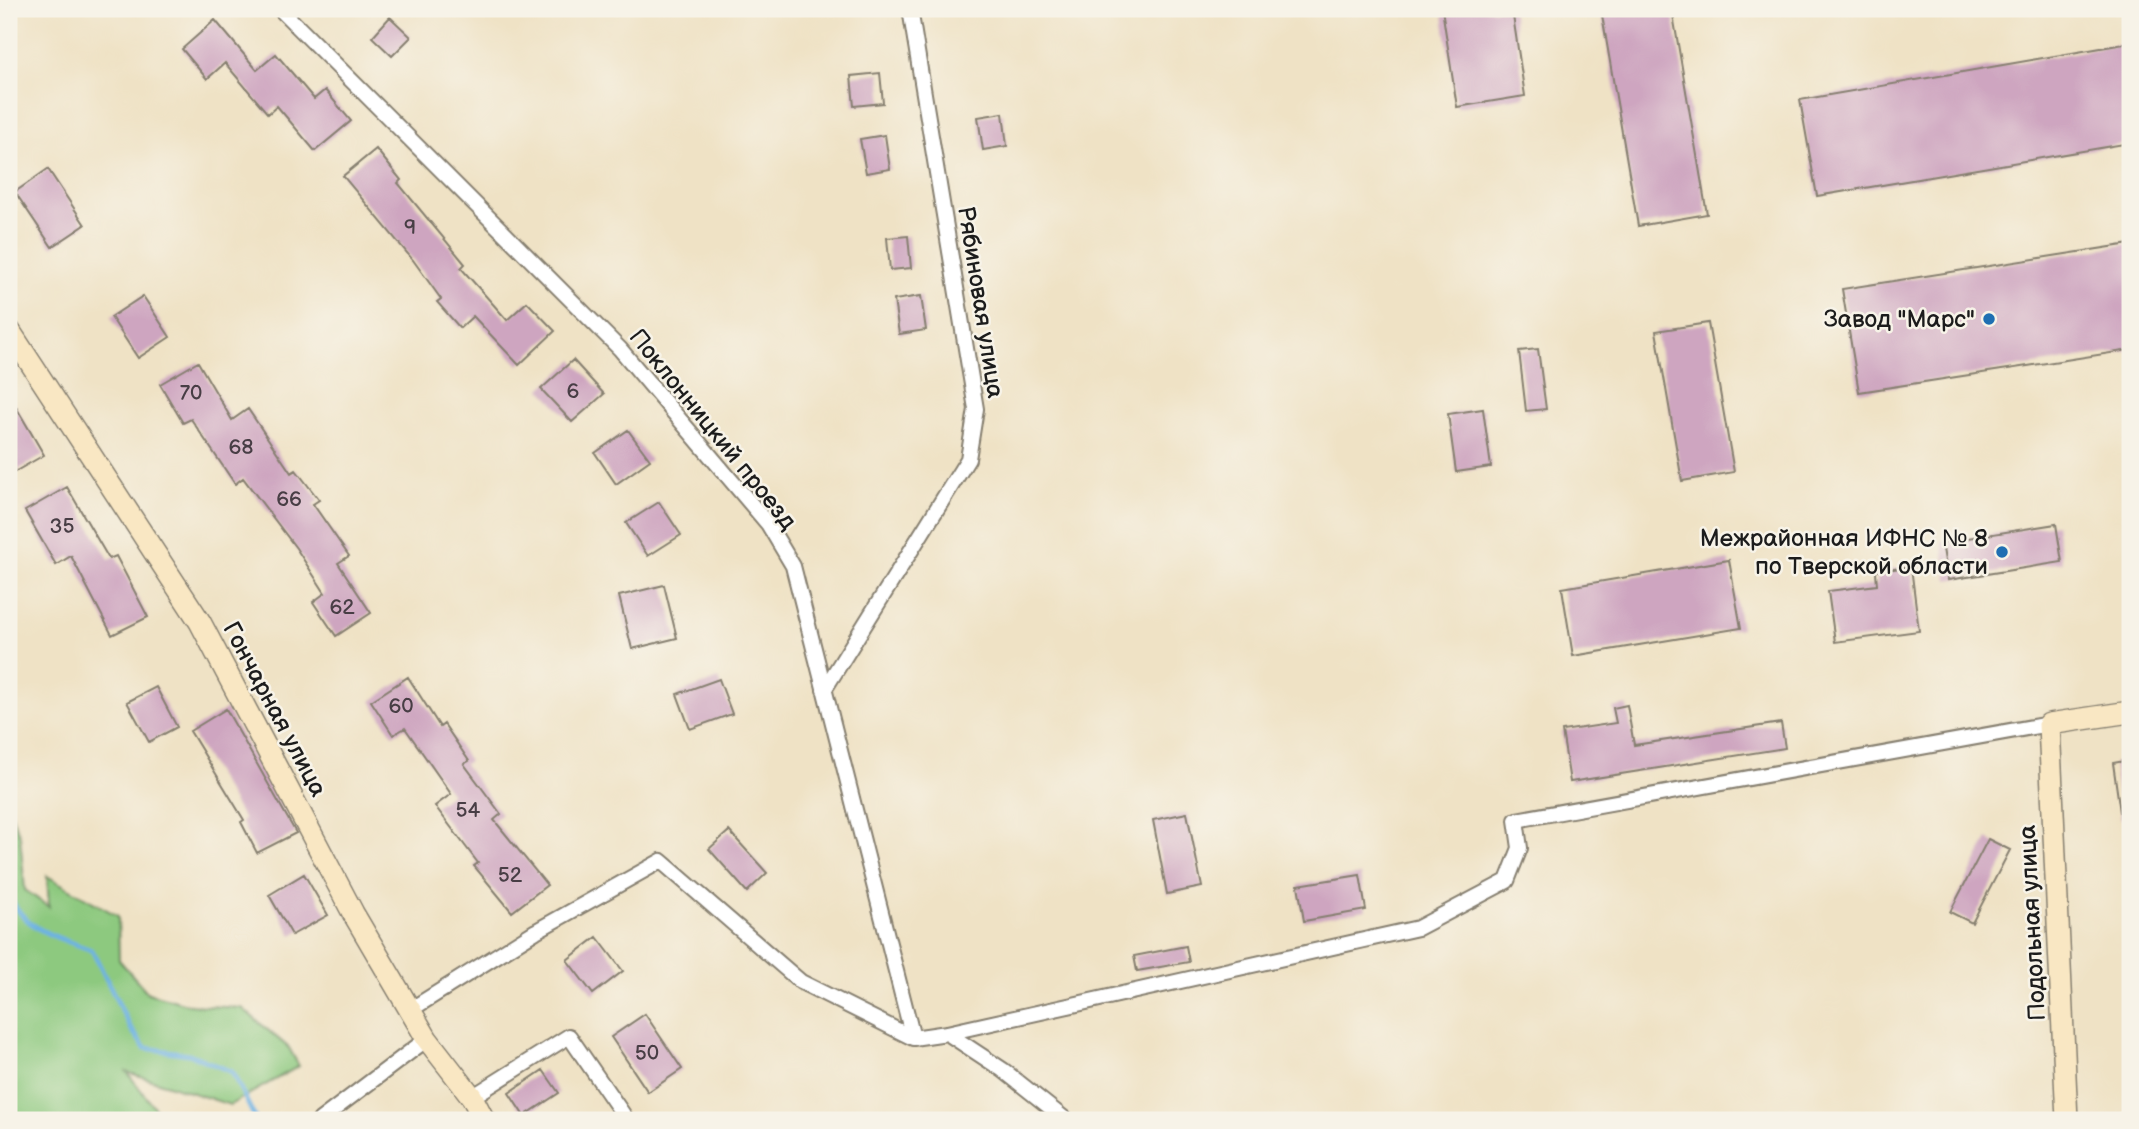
<svg xmlns="http://www.w3.org/2000/svg" width="2139" height="1129" viewBox="0 0 2139 1129" font-family="'Balsamiq Sans',sans-serif">
<style>
.green{fill:#8dc97f;stroke:#54724e;stroke-width:2}
.lines{fill:none;stroke-linecap:round;stroke-linejoin:round}
.stream{stroke:#6db2e3;stroke-width:5}
.building{fill:#cea5c0}
.street-casing{stroke:#867f70;stroke-width:18}
.secondary-casing{stroke:#867f70;stroke-width:24}
.street{stroke:#fff;stroke-width:14}
.secondary{stroke:#f9e7c3;stroke-width:21}
.poi-dot{fill:#1f6fb2;stroke:#f7f3e8;stroke-width:2.5}
.labels{text-anchor:middle;stroke-width:5;stroke-linejoin:round;paint-order:stroke}
.number-label{font-size:21px;fill:#483e45}
.street-label{font-size:24px;fill:#1c1c1c;stroke:#f7f3e8}
.poi-label{font-size:24px;fill:#1c1c1c;stroke:#f7f3e8;text-anchor:end}
</style>
<rect width="100%" height="100%" fill="#f7f3e8"/>
<filter id="ink" filterUnits="userSpaceOnUse"><feTurbulence type="fractalNoise" baseFrequency=".0143" numOctaves="2"/><feDisplacementMap in="SourceGraphic" scale="14" xChannelSelector="R" yChannelSelector="G"/><feConvolveMatrix kernelMatrix="1 2 1 2 8 2 1 2 1" color-interpolation-filters="sRGB"/></filter>
<filter id="wash" filterUnits="userSpaceOnUse"><feTurbulence type="fractalNoise" baseFrequency=".00686" numOctaves="4" result="noise"/><feDisplacementMap in="SourceGraphic" scale="28" xChannelSelector="R" yChannelSelector="G"/><feGaussianBlur stdDeviation="1.57" result="paint"/><feColorMatrix in="noise" values="0 0 0 0 0 0 0 0 0 0 0 0 0 0 0 0 0 1.4 0 .05"/><feComposite in="paint" operator="in"/></filter>
<g filter="url(#wash)">
<rect width="100%" height="100%" fill="#efe2c5"/>
<!-- green -->
<path class="green" d="M9,809L20,836L25,890L49,907L47,876L118,916L119,960L148,993L190,1005L242,1008L289,1048L299,1066L230,1105L127,1072L164,1120H9Z"/>
<g class="lines">
<!-- stream -->
<path class="stream" d="M9,896C27,932 57,937 92,950L131,1029L145,1048L189,1054L232,1072L256,1120"/>
</g>
<g id="blocks">
<!-- building -->
<path class="building" d="M1442,9H1512L1525,96L1457,107Z
M1601,9H1672L1707,214L1638,226Z
M390,17L411,37L392,56L372,37Z
M215,20L257,70L276,54L314,99L325,90L351,121L315,151L277,106L268,114L225,63L207,79L182,49Z
M2130,43V143L1817,196L1800,100Z
M880,73L883,103L854,106L851,76Z
M1003,113L1007,146L983,150L978,117Z
M885,135L890,169L866,173L860,139Z
M376,149L401,180L398,183L465,264L461,268L507,320L527,302L555,331L519,365L473,316L460,328L437,302L441,299L413,260L343,176Z
M48,169L85,225L52,247L15,192Z
M908,236L911,268L890,270L887,238Z
M2130,244V350L1859,392L1842,289Z
M143,296L170,337L138,358L111,317Z
M921,296L926,330L899,334L894,300Z
M1708,323L1734,472L1682,481L1656,331Z
M1538,349L1546,409L1526,411L1519,351Z
M573,360L604,394L572,422L541,389Z
M198,362L232,420L248,409L291,473L296,470L319,500L313,504L349,556L338,563L371,613L336,636L313,602L325,593L296,548L243,478L235,484L191,419L183,423L160,384Z
M9,395L44,455L9,475Z
M1483,409L1491,467L1456,472L1448,414Z
M628,430L650,460L616,484L595,453Z
M67,487L109,559L116,556L148,617L112,635L71,556L56,565L25,511Z
M659,502L681,535L648,556L626,523Z
M2056,524L2062,562L1948,580L1942,542Z
M1729,560L1741,628L1573,656L1562,588Z
M1911,567L1919,631L1835,642L1828,591L1877,585L1876,571Z
M664,585L677,638L632,649L619,596Z
M408,677L440,727L444,724L469,761L464,764L501,814L494,820L547,885L512,912L474,866L478,863L435,806L451,794L405,728L393,735L371,701Z
M719,679L732,714L690,729L677,694Z
M156,687L177,727L149,742L127,702Z
M1627,705L1634,745L1781,723L1785,748L1570,782L1562,731L1616,723L1613,708Z
M226,709L296,833L257,853L241,822L244,820L190,731Z
M2130,760V819H2121L2113,763Z
M1187,813L1202,887L1167,894L1153,820Z
M729,831L767,873L747,892L709,849Z
M1988,839L2010,850L1972,923L1950,912Z
M304,874L328,915L292,935L269,895Z
M1360,875L1366,910L1304,921L1298,885Z
M597,937L623,971L593,994L567,960Z
M1186,946L1189,962L1137,971L1134,956Z
M645,1014L682,1069L648,1092L611,1037Z
M543,1070L559,1093L524,1116L509,1093Z"/>
</g>
</g>
<g filter="url(#ink)">
<use href="#blocks" fill-opacity="0" stroke="#867f70" stroke-width="2"/>
<g class="lines">
<defs>
<path id="street" d="M280,9L620,349L768,524L793,566L913,1038
M824,690L968,459L976,409L910,9
M410,1010L536,931L661,861L801,982L913,1038L947,1033L1418,928L1507,881L1520,848L1516,820L2049,724
M947,1033L1003,1070L1066,1120
M472,1097L569,1036L627,1120
M320,1120L427,1039"/>
<path id="secondary" d="M9,330L200,622L353,913L427,1039L472,1097L484,1120
M2067,1120L2049,724L2130,712"/>
</defs>
<!-- street casing -->
<use href="#street" class="street-casing"/>
<!-- secondary casing -->
<use href="#secondary" class="secondary-casing"/>
<!-- street -->
<use href="#street" class="street"/>
<!-- secondary -->
<use href="#secondary" class="secondary"/>
</g>
</g>
<!-- markers -->
<g class="poi-dot">
<circle cx="1989" cy="319" r="7"/>
<circle cx="2002" cy="552" r="7"/>
</g>
<g class="labels">
<!-- number labels -->
<g class="number-label">
<text x="410" y="234">9</text>
<text x="573" y="398">6</text>
<text x="191" y="400">70</text>
<text x="241" y="454">68</text>
<text x="289" y="506">66</text>
<text x="62" y="533">35</text>
<text x="342" y="614">62</text>
<text x="401" y="713">60</text>
<text x="468" y="817">54</text>
<text x="510" y="882">52</text>
<text x="647" y="1060">50</text>
</g>
<!-- street labels -->
<g class="street-label">
<text transform="translate(981 302) rotate(81)" y="8">Рябиновая улица</text>
<text transform="translate(713 429) rotate(51)" y="8">Поклонницкий проезд</text>
<text transform="translate(275 709) rotate(62)" y="8">Гончарная улица</text>
<text transform="translate(2032 923) rotate(-93)" y="8">Подольная улица</text>
</g>
<!-- poi labels -->
<g class="poi-label">
<text x="1975" y="327">Завод "Марс"</text>
<text x="1988" y="546">Межрайонная ИФНС № 8<tspan x="1988" dy="28">по Тверской области</tspan></text>
</g>
</g>
<!-- margin -->
<rect width="2139" height="1129" fill="none" stroke="#f7f3e8" stroke-width="35"/>
</svg>
